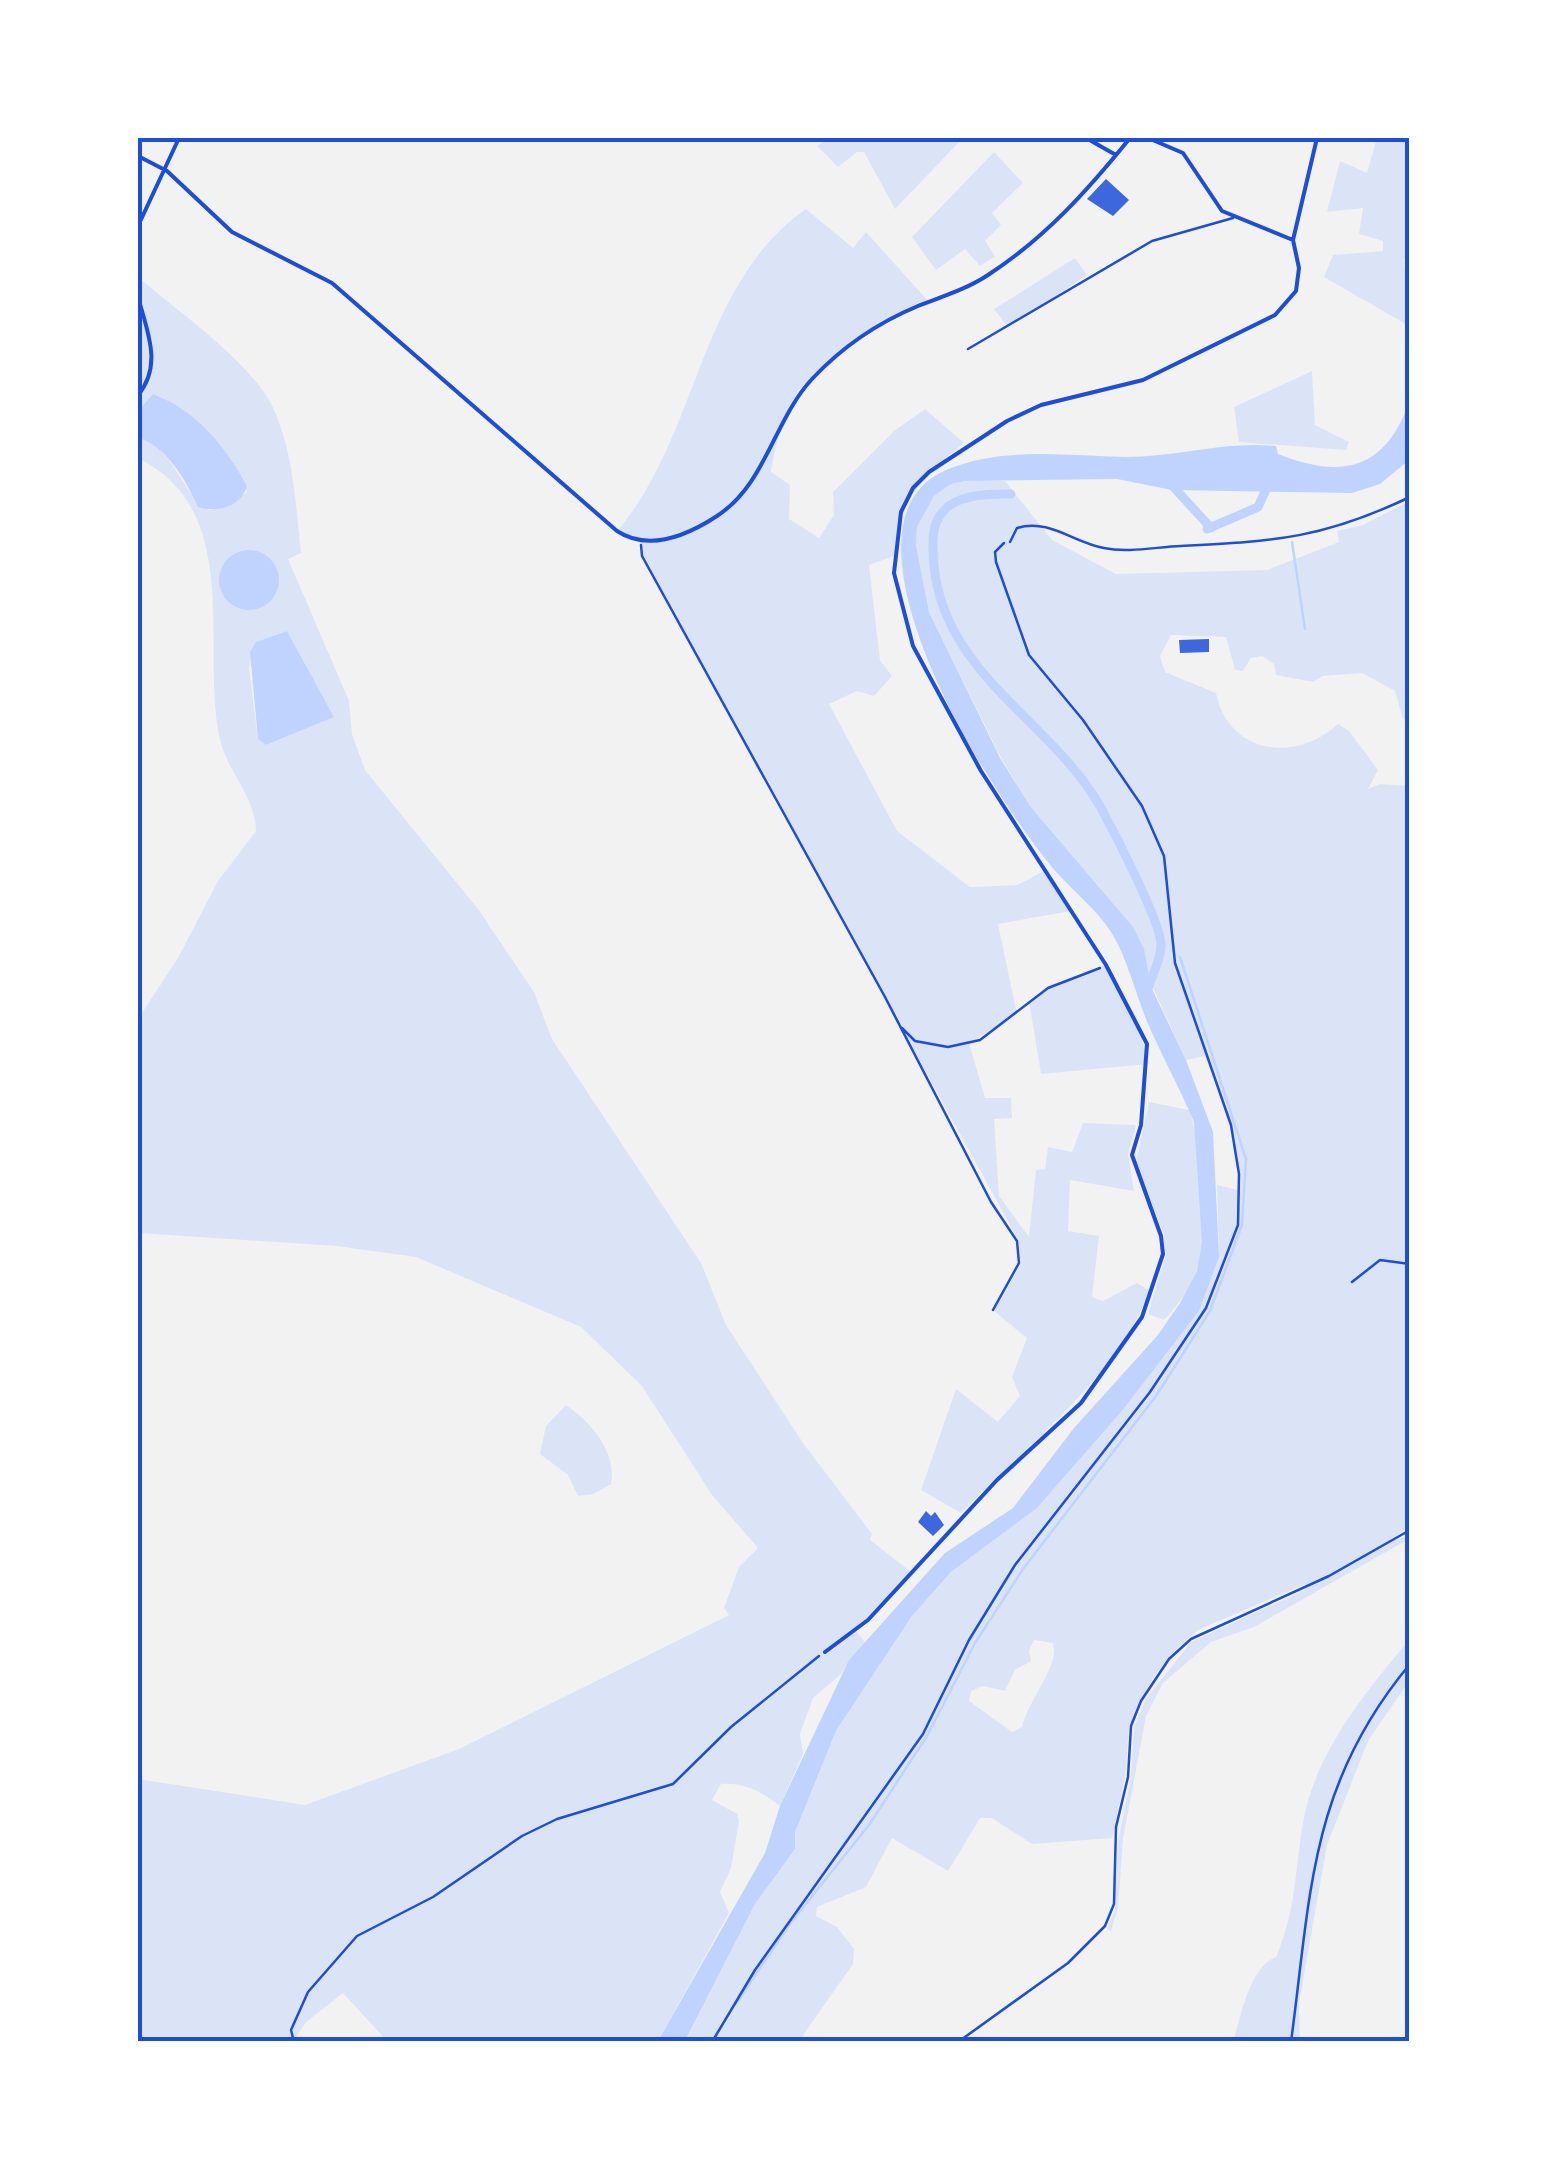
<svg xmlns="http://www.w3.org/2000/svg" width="1547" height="2179" viewBox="0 0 1547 2179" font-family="'Titillium Web',sans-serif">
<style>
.green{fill:#dbe4f7;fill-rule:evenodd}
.water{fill:#bfd3fe}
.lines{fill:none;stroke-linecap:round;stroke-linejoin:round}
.stream{stroke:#bfd3fe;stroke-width:2.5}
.canal{stroke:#bfd3fe;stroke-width:9}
.building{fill:#3d67dc}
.path{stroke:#1d4ed8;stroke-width:2.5}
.service{stroke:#1d4ed8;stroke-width:2.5}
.minor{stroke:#1d4ed8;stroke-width:4}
.neatline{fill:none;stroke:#1d4ed8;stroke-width:4}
</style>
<rect width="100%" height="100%" fill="#f2f2f2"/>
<!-- green -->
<path class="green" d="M828,138H963L895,209L864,152H857L838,167L817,146Z
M1377,138H1409L1410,242L1404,260L1409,326L1324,277L1333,255L1383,251V241L1359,234L1363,208L1327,212L1340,161L1367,173Z
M994,152L1023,183L992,213L1001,225L985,241L995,256L980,266L965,249L936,270L912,237Z
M806,209L853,248L866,232L929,302C887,320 811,363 791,404C780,426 775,448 771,472L790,485L789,519L819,538L834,515L833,492L894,431L925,409L964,443C918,480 901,497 894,556L869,565L880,660L892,676L874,696L857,691L829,704L897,831L970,887L1017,885L1048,869L1071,911L998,924L1017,1014L969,1043L985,1098H1011L1012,1118L994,1119L999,1196L1029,1237L1036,1170L1045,1169L1048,1147L1072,1152L1083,1123L1136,1125L1128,1154L1134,1191L1070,1180L1068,1231L1099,1236L1092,1297L1103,1301L1137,1283L1150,1291C1110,1385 1029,1442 961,1513L921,1490L956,1389L998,1422L1020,1396L1012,1377L1027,1338L994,1311L1021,1264L1019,1241L642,556L641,542L617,531C699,436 698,284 806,209Z
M1075,258L1087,275L1008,327L994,309Z
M138,277C179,313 259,366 277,417C294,460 296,507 301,553L288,559L349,701L352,734L365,770L478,909L534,992L552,1039L701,1263L726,1325L803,1443L872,1534L870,1540L911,1572L855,1630L865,1642L840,1675L813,1698L800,1734L803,1754L780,1806C762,1792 744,1782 721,1784L712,1800L737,1814L739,1821L731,1868L720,1892L729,1913L658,2041H387L343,1993L305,2023L294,2041H138V1779L305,1805L459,1749L729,1615L724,1608L739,1567L758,1548L712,1495L642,1386L581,1327L416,1257L336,1246L138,1233V1019L178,958L218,881L256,831C255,795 227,772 220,739C200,647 245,511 138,458V438C176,448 178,491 209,510L228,507L247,492C228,448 200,416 157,395L138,411ZM287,631L334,717L266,745L258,739L249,668L256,642Z
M1312,371L1315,425L1349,442L1346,450L1239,442L1234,407Z
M965,481H1005L1052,540L1116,574L1267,570L1339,542L1337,531L1363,525L1409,501V721L1403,719L1395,691L1362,673L1323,676L1313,682L1276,675L1274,664L1262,656L1251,658L1243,671L1235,670L1226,637L1171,635L1160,656L1165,672L1216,693C1229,755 1296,763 1338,724L1349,731L1378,770L1368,789L1380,784L1409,786L1410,1526L1385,1543L1404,1537L1407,1540L1254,1627L1211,1642L1163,1683L1146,1716L1123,1839L1118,1908L1111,1931L1107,1929L1115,1910L1118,1841L1131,1778L1134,1727L1146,1699L1191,1642L1305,1590V1584L1198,1630L1175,1650L1153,1678L1129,1726L1125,1777L1112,1838L1032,1844L992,1818H980L948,1871L892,1838L866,1887L817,1907L816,1916L837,1927L854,1949L853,1964L799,2041L685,2042L755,1904L795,1849V1832L836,1731L912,1616L951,1572L1037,1508L1122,1411L1199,1311L1219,1257L1217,1185L1238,1190C1243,1144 1221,1099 1205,1056L1186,1060L1116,907L1030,806L1001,758L929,612L916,545L917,527L934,496L951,484ZM1034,1640L1053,1643C1060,1666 1028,1700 1022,1727L1012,1732L969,1701L971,1691L983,1686L1005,1691L1015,1670L1031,1661L1029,1651Z
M1106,965L1136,1016L1148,1064L1041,1074L1029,1001L1048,988Z
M1149,1102L1189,1110C1201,1137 1208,1240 1198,1267C1191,1288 1178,1305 1164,1320L1148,1314L1166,1255L1164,1235L1136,1162Z
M566,1405C591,1422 617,1452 611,1484L593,1494L578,1496L568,1475L540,1454L546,1426Z
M1409,1640V1681L1368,1741L1327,1845L1299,2003L1300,2041L1233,2042C1241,2017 1249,1967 1276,1957C1298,1905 1294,1866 1305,1813C1319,1748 1368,1689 1409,1640Z"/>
<!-- water -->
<path class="water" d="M153,394C196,410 226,447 247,486C241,507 218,513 198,507C187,482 166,445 138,438V411Z
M1409,403V460L1380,484L1352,493L1172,490L1117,479L965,481L951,484L934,496L917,527L916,545L929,612L1000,758L1030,806L1133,927L1144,949L1151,987L1186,1060L1213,1132L1219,1257L1199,1311L1122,1411L1037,1508L951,1572L912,1616L836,1731L795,1832V1849L755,1904L685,2041H658L765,1853L780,1806L849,1660L945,1553L1013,1508L1074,1428L1158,1335L1180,1303L1197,1271L1202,1242L1194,1122C1180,1089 1163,1058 1149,1026C1136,996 1129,963 1113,935C1096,907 1067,887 1047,861C1026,835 1005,803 987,774C948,713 841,515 946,470C1003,446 1066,456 1126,457C1177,457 1225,441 1276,446L1278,454C1341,479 1384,471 1409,403Z
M219 580a30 30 0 1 1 60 0a30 30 0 1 1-60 0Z
M287,631L334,717L266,745L258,739L250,652L256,642Z"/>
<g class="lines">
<!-- stream -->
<path class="stream" d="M1292,542L1305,629
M736,2004L789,1925L869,1825L927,1736L975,1643L1023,1569L1156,1396L1210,1311L1242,1225L1246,1159L1180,957"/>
<!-- canal -->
<path class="canal" d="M1169,482L1211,528
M1011,494C974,493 933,497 933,542C930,669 1046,713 1100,806C1113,830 1161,922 1161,945C1161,961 1152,974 1148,989
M1207,529L1258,507L1270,481"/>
</g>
<!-- building -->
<path class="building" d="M1106,179L1129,200L1113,216L1087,199Z
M1209,639V652L1180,653L1179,640Z
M926,1511L931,1516L935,1512L944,1525L933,1536L918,1522Z"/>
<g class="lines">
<!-- path -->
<path class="path" d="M641,545L642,556L885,997L991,1202L1017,1241L1019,1263L993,1310
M902,1028L915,1041L948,1047L980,1040L1048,988L1100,968
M1352,1282L1380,1260L1410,1264
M294,2042L291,2030L308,1992L357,1936L433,1897L522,1836L557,1819L673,1784L731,1727L819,1656
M712,2042L755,1970L923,1734L969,1640L1015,1565L1150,1392L1206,1308L1238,1225L1239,1174L1231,1125L1175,963L1164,856L1142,806L1083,720L1029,655L996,562L995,552L1004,543
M958,2042L1068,1963L1105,1926L1114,1904L1116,1827L1128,1777L1131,1726L1141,1701L1169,1659L1191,1639L1329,1576L1410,1530
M1291,2042C1311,1894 1309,1785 1410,1664"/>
<!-- service -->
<path class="service" d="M968,349L1152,241L1233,218
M1010,542L1017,528C1049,518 1074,543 1104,548C1128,553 1156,547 1181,546C1275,541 1322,539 1410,497"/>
<!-- minor -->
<path class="minor" d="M1086,138L1116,155
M1148,138L1183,153L1222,211L1293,240
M138,156L167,171L232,232L332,283L617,531C649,552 688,535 717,516C766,484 774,420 812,379C842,347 877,323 918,306C941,297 967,289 988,275C1045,238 1088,190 1130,138
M138,226L179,138
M138,297C147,331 163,365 138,395
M825,1652L868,1620L997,1480L1081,1403L1142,1317L1163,1254L1161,1236L1132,1155L1141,1125L1147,1044L1106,965L981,771L913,646L894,573L901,512L913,488L929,472L1007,421L1041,405L1143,380L1275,315L1296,291L1299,268L1293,240L1317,138"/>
</g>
<!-- border -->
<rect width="1547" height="2179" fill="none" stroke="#ffffff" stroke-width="280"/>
<rect x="140" y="140" width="1267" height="1899" class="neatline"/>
</svg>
